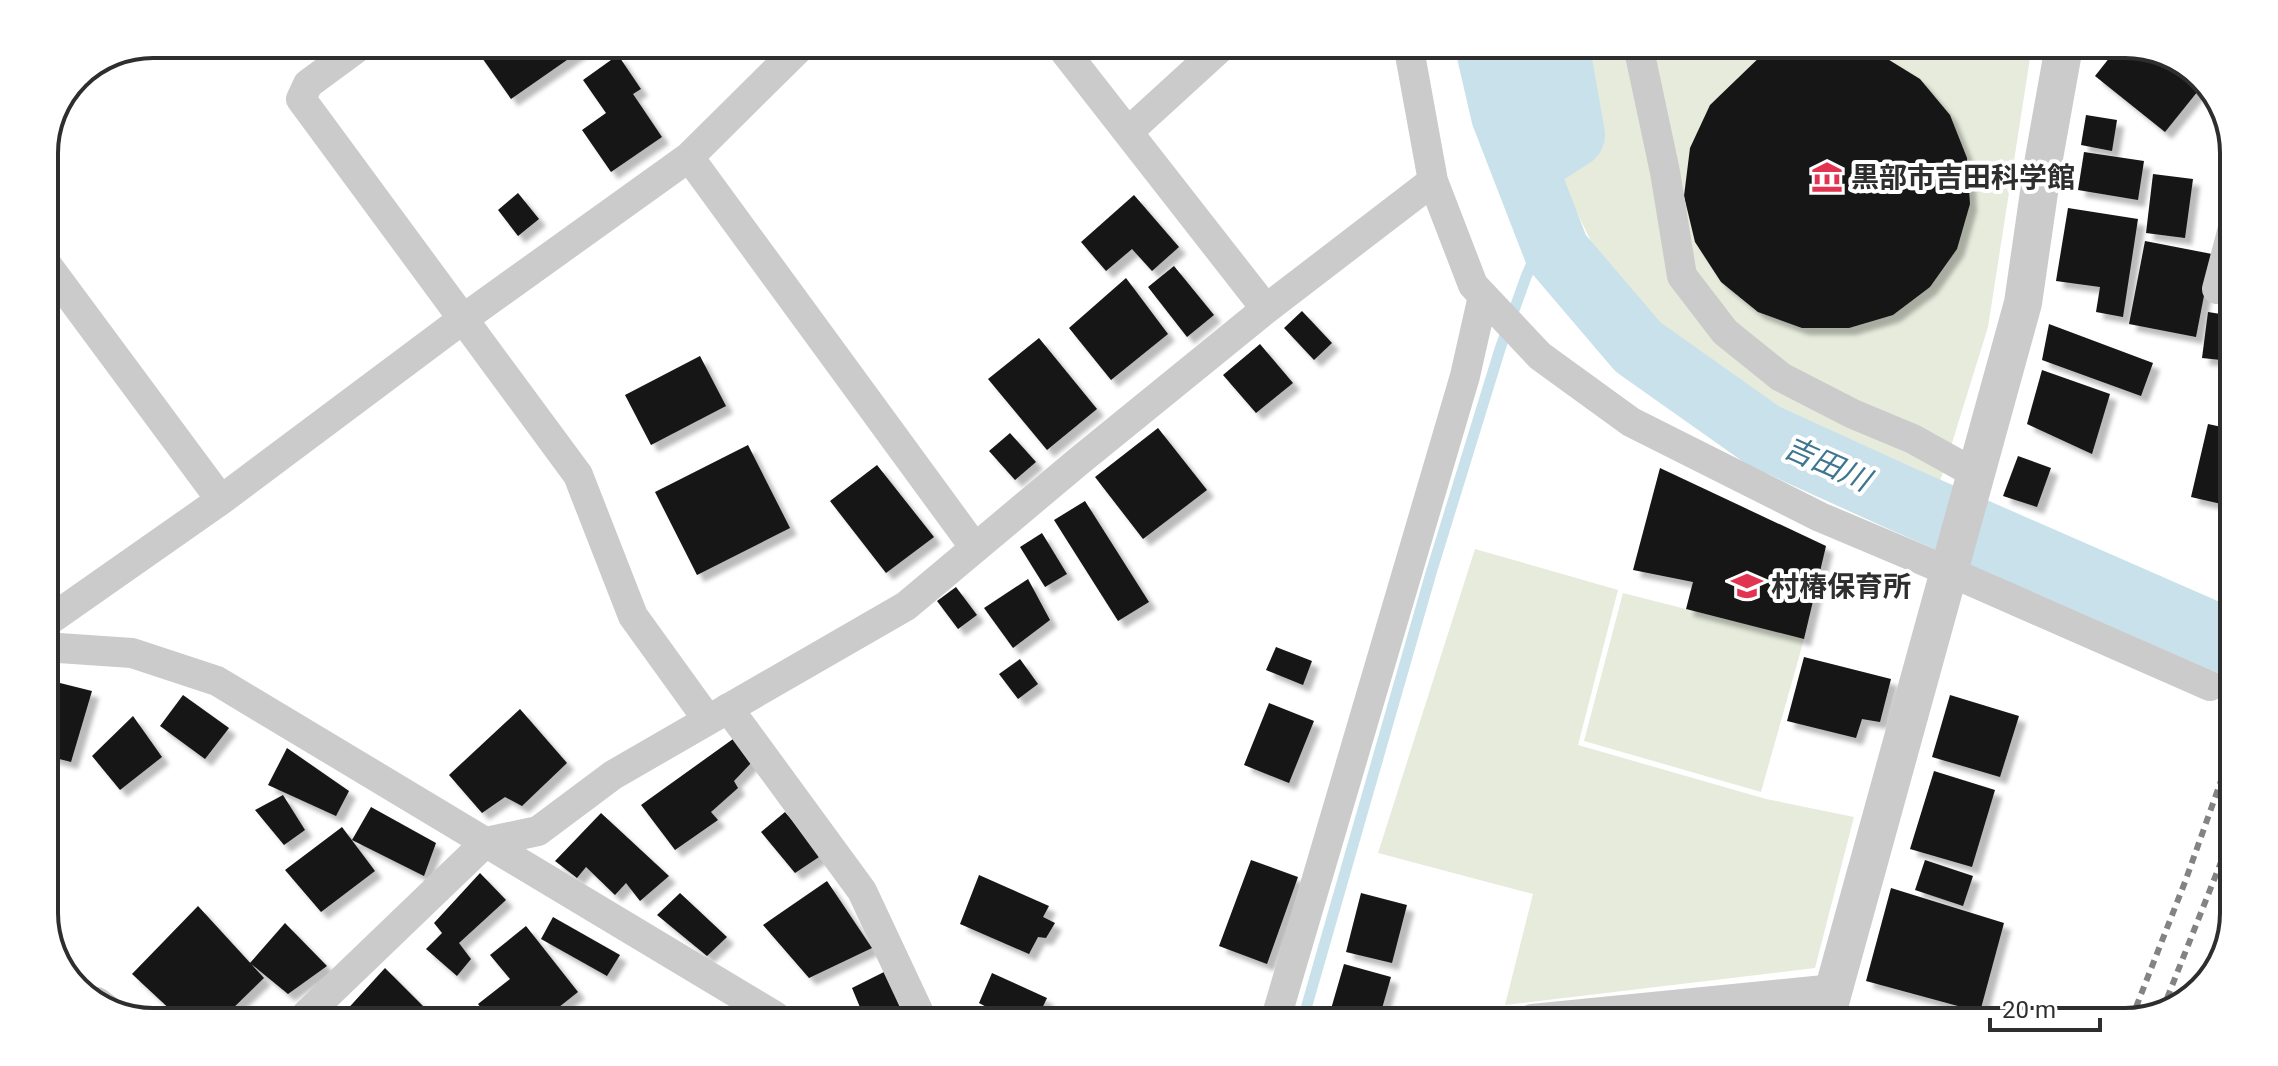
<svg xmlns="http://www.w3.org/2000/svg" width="2278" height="1066" viewBox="0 0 2278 1066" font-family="Roboto,'Noto Sans JP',sans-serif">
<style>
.green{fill:#e6ebdc}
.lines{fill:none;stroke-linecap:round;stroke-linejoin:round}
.stream{stroke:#c8e1eb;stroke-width:11}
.river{stroke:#c8e1eb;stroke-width:66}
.building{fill:#151515;filter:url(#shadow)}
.minor{stroke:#cbcbcb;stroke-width:30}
.tertiary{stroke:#cbcbcb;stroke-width:38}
.rail{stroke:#838383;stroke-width:6;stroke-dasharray:8 6;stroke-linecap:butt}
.labels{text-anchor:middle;stroke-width:8;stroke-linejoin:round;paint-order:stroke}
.poi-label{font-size:28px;font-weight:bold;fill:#2e2e2e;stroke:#fff;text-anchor:start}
.water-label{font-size:30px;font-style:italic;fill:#3e768f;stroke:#fff}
.rim{fill:none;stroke:#2e2e2e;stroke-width:4}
</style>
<defs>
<filter id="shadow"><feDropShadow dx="7" dy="7" stdDeviation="2" flood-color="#0004"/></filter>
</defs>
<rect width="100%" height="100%" fill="#fff"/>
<!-- green -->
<path class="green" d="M1520,50L2031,52L1988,327L1939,485L1870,459L1763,406L1651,331L1596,251L1532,123Z
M1475,549L1618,590L1578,745L1766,799L1854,817L1815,968L1505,1005L1533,894L1378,853Z
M1623,593L1804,639L1761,792L1584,741Z"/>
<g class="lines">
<!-- stream -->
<path class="stream" d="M1303,1019L1431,573L1500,349L1526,277L1547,228"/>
<!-- river -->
<path class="river" d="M1489,50L1504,115L1557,252L1638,347L1764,436L1900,498L2229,642
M1524,166L1572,135L1557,50"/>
</g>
<!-- building -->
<path class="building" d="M473,45L587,46L511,99Z
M1766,51H1839L1881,55L1920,79L1950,115L1967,158L1970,204L1957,249L1930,287L1893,315L1849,328H1802L1758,312L1721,282L1695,242L1684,196L1690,148L1710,105Z
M2114,52H2161L2202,86L2165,132L2095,76Z
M618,55L641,89L633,94L662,137L611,172L582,130L606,113L583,80Z
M2086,115L2117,120L2112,151L2081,145Z
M2084,152L2144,161L2138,200L2078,190Z
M2153,174L2193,179L2185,238L2146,233Z
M518,193L539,219L518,236L498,210Z
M1134,195L1179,247L1152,271L1132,249L1106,271L1081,242Z
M2068,208L2138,219L2123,317L2096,312L2100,287L2056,281Z
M2145,241L2212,254L2196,337L2129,324Z
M1174,266L1214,315L1187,337L1148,287Z
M1126,278L1168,334L1111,380L1069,328Z
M1302,311L1332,343L1314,360L1284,328Z
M2208,312L2227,315L2221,360L2202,358Z
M2049,324L2153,363L2141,396L2042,360Z
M1039,338L1097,409L1047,450L988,379Z
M1260,344L1293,383L1256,413L1223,375Z
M700,356L726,406L651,445L625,395Z
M2042,370L2110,394L2092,454L2027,424Z
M2208,424L2231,429L2230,506L2191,497Z
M1158,428L1207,490L1143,539L1095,477Z
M1010,433L1036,462L1015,480L989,451Z
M748,445L790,528L697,575L655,492Z
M2018,456L2051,468L2037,507L2003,496Z
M877,465L934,537L886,573L830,501Z
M1660,468L1826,546L1804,639L1686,609L1693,582L1633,570Z
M1085,501L1149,602L1118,621L1054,520Z
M1042,533L1067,574L1045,587L1020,547Z
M1028,579L1050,620L1013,648L984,608Z
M956,587L977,615L958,629L937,601Z
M1276,647L1312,661L1303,685L1266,670Z
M1804,657L1891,679L1880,722L1862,719L1856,738L1787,721Z
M1020,659L1038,684L1018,699L999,674Z
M44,679L92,691L71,762L44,755Z
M183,695L229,728L205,759L160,726Z
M1950,695L2019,716L2000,777L1932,757Z
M1269,703L1314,721L1289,783L1244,765Z
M520,709L567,763L522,806L505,797L482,813L449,775Z
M133,716L162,757L120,790L92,756Z
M733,739L752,762L734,781L738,788L711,812L718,820L675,850L641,805Z
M287,748L349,791L336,816L268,785Z
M1934,771L1995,790L1972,867L1910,849Z
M283,795L305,830L284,845L255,810Z
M371,807L436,843L424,876L352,840Z
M785,812L822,855L795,873L761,832Z
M601,813L669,876L640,901L626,883L615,895L586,867L577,878L555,861Z
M342,827L375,871L321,912L285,870Z
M1251,860L1298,877L1267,964L1219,946Z
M1925,860L1973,876L1963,906L1915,890Z
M480,873L506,900L459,943L471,959L457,976L426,949L442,933L434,923Z
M979,875L1049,906L1043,917L1055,923L1046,938L1038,937L1029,954L960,924Z
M827,881L872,948L809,978L763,925Z
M1891,888L2004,923L1980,1012L1866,981Z
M680,893L727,937L707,956L657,915Z
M1361,893L1407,905L1392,963L1346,952Z
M198,906L264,978L227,1014H175L132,974Z
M553,917L620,955L607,976L541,939Z
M285,923L327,966L288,994L250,963Z
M526,926L578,992L549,1015H486L478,1004L510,979L490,955Z
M1344,964L1391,977L1379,1019H1368L1331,1009Z
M385,968L432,1015L343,1014Z
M884,972L907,1017H864L852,988Z
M992,973L1047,998L1038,1017H1005L979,1003Z"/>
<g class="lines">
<!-- minor -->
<path class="minor" d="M361,45L308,84L301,99L578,475L633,616L708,720
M1062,48L1266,309
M1409,49L1433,181L1473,285L1540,356L1631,422L1820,517L1948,571L2210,686
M1639,50L1665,172L1682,276L1725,332L1781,377L1853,414L1913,439L1976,474
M1128,132L1220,48
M689,157L975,548
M44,261L221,500
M2217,289L2233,228
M44,624L221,500L463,319L689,157L800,47
M44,647L132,653L217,681L775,1016
M728,708L862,891L921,1017
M97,1002L113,1014
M307,1014L486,842L538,831L613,775L906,606L1079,461L1266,309L1433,181
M1276,1018L1465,376L1483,296
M1532,1019L1834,989"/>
<!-- tertiary -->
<path class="tertiary" d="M1825,1021L2023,303L2044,158L2063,52"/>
<!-- rail -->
<path class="rail" d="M2162,1011L2227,847
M2131,1020L2185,882L2227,764"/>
</g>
<!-- icons -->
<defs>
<symbol id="museum-bare" viewBox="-9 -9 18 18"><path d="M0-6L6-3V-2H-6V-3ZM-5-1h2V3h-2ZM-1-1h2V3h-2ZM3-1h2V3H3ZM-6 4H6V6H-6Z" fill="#e23350" stroke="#fff" stroke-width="2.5" paint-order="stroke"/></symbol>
<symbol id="school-bare" viewBox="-9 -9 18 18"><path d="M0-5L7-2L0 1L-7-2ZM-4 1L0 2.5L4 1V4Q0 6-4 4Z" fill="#e23350" stroke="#fff" stroke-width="2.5" paint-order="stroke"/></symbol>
</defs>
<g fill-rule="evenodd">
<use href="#museum-bare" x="1805" y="155" width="44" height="44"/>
<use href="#school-bare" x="1725" y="564" width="44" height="44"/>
</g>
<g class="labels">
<!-- poi labels -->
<g class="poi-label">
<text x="1851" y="187">黒部市吉田科学館</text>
<text x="1771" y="596">村椿保育所</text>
</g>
<!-- water labels -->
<g class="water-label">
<text transform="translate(1827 464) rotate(24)" y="10">吉田川</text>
</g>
</g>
<!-- crop -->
<path d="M0 0H2278V1066H0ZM153 58H2125A95 95 0 0 1 2220 153V913A95 95 0 0 1 2125 1008H153A95 95 0 0 1 58 913V153A95 95 0 0 1 153 58Z" fill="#fff" fill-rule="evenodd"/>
<path class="rim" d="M153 58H2125A95 95 0 0 1 2220 153V913A95 95 0 0 1 2125 1008H153A95 95 0 0 1 58 913V153A95 95 0 0 1 153 58Z"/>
<!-- scale -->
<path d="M1990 1018v12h110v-12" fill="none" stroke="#2e2e2e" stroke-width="4"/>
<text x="2002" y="1018" font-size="24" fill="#2e2e2e" stroke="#ffffff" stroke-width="6" paint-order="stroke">20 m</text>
</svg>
